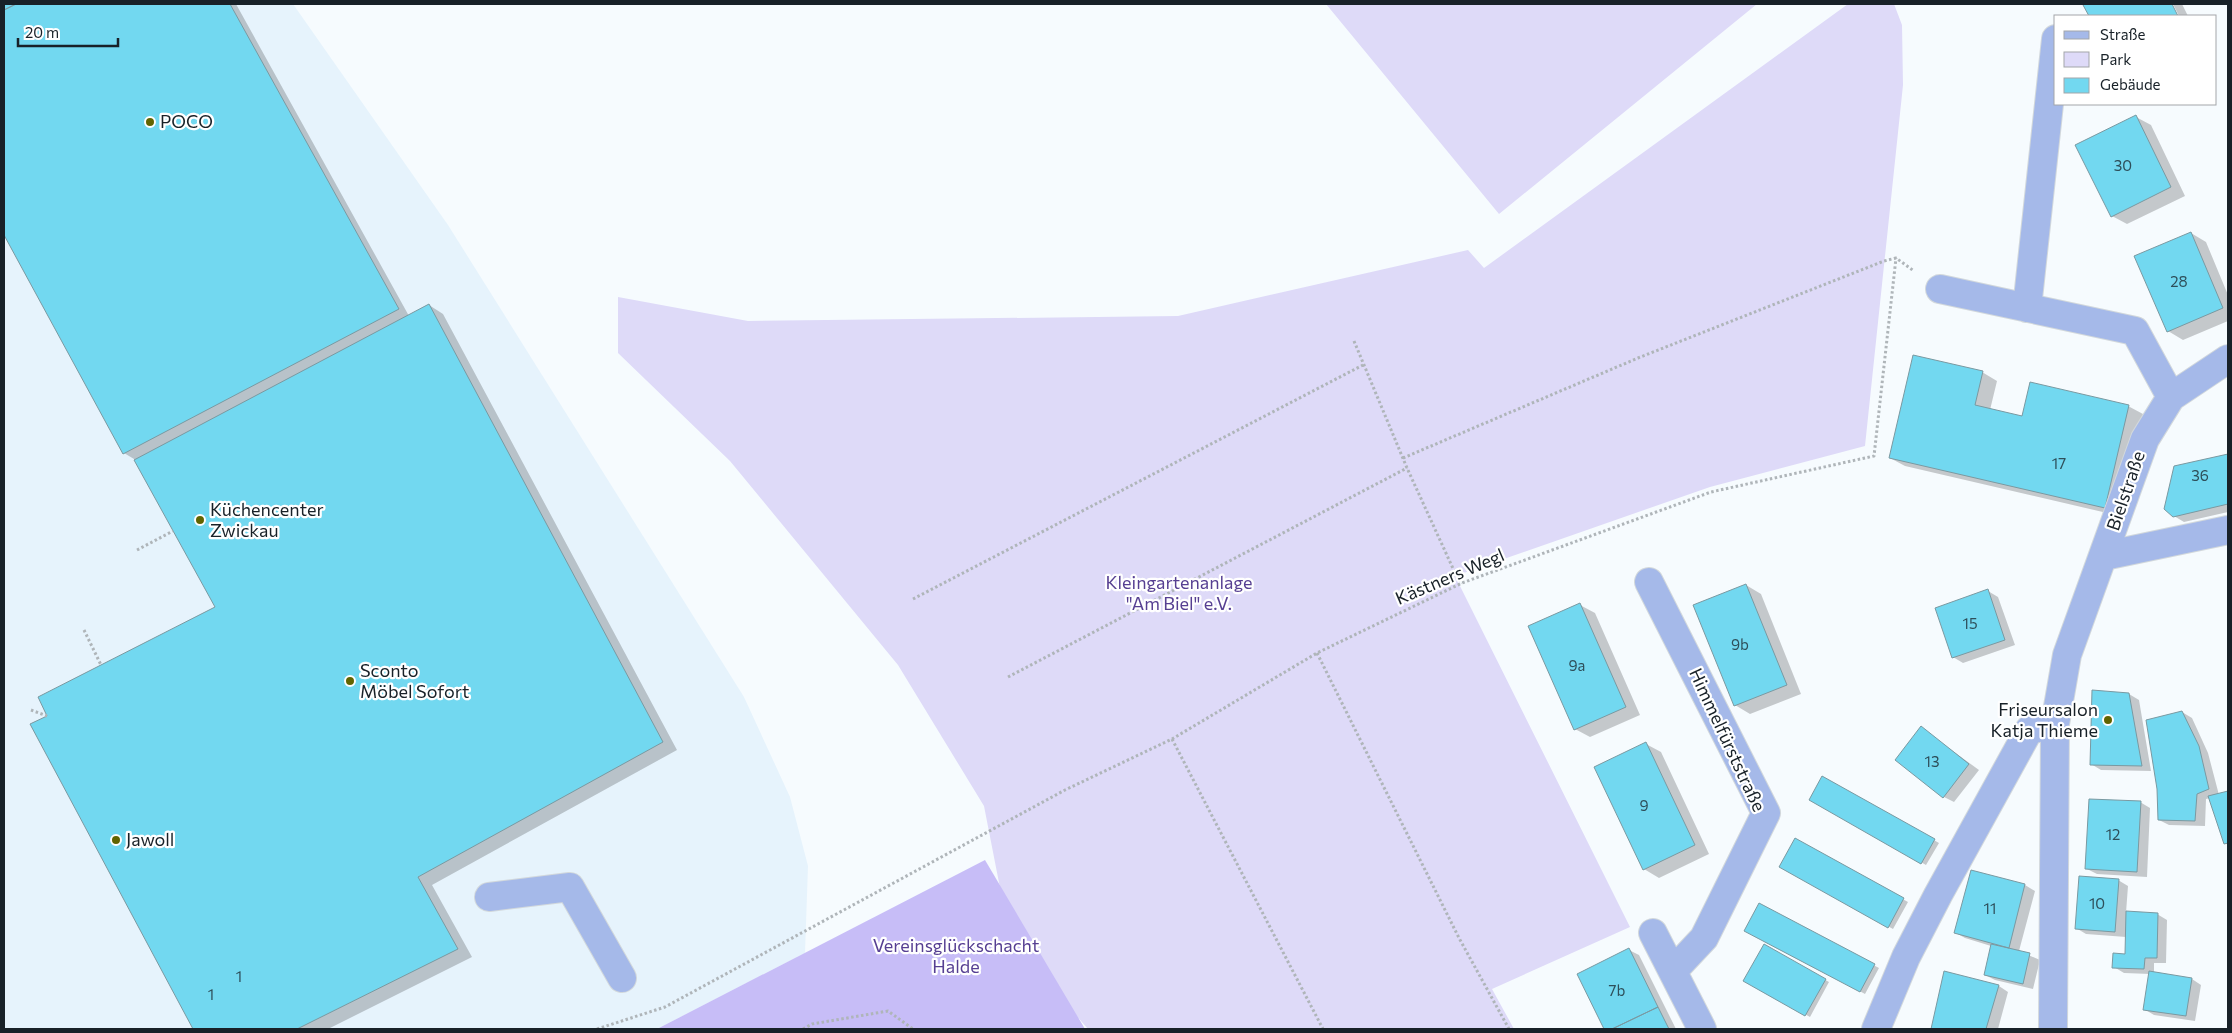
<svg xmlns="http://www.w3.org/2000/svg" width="2232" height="1033" viewBox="0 0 2232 1033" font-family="Commissioner,sans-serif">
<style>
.built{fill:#e6f3fc}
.green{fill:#dedaf8}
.forest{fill:#c7bdf7}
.shadow{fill:#0003}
.building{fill:#72d8f0;stroke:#7a99a1}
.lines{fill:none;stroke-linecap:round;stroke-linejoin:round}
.minor-casing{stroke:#d2d8dc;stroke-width:30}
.path{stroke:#afb5b9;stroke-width:3;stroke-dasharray:2.5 2.5;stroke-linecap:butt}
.minor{stroke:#a5b9e9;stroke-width:28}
.poi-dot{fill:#616400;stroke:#fff;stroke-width:2}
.labels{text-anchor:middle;stroke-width:4.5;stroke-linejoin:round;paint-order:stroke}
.number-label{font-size:15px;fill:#2e4f5a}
.poi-label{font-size:18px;fill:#182128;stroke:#fff;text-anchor:start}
.street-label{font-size:18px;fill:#182128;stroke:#fff}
.park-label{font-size:18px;fill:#563f92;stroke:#fff}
</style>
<rect width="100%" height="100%" fill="#f6fbfe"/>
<!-- built -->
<path class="built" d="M4,4H293L448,225L744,697L790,797L808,866L805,953L657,1029H4Z"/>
<!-- green -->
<path class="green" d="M1326,4H1757L1499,214Z
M1848,4H1894L1902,25L1903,85L1865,446L1710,487L1455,576L1630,927L1492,989L1514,1029H1088L1010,939L984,806L898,665L730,461L618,353V297L748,321L1178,316L1468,250L1484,268Z"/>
<!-- forest -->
<path class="forest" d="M985,860L1085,1029H657Z"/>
<!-- shadow -->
<path class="shadow" d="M4,4H236L409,316L429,305L443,314L677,750L432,885L472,957L328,1029H195L31,725L49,716L217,608L134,459L124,453L4,232Z
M2088,4H2171L2176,16H2090L2085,5Z
M2173,4H2182L2188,16H2179Z
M2136,117L2151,125L2185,196L2127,224L2112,216Z
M2191,233L2206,242L2228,295V321L2183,340L2168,331Z
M1982,372L1997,381L1990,410L2023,418L2128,406L2143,414L2120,516L1905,466L1890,458Z
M2228,455V512L2184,522L2174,516L2175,467Z
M1746,585L1761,594L1801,694L1750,714L1735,705Z
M1988,591L1998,597L2015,645L1963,663L1953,657Z
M1580,605L1595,613L1640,715L1590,737L1575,729Z
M2129,694L2139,700L2151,771L2101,770L2091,764Z
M2182,712L2192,718L2208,753L2219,795L2228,792V845L2225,843L2210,798L2206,799L2205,826L2169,825L2159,820Z
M1921,728L1979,770L1954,802L1944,797Z
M1646,744L1661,752L1709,854L1659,878L1644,869Z
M1823,777L1939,843L1926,865L1810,800Z
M2140,802L2150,808L2147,877L2097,874L2087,869Z
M1795,840L1908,902L1893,929L1780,867Z
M1972,871L2025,885L2035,891L2019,951L2040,960L2033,989L1995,980L1985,975L1991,946L1965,938L1956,933Z
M2118,880L2128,886L2126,913L2157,914L2167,920L2166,963H2154V973L2192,979L2201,985L2195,1021L2154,1015L2144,1009L2150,974L2124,973L2114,967L2126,955V937L2086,934L2076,928Z
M1759,905L1879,968L1865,994L1746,930Z
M1764,946L1829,982L1810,1017L1745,981Z
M1629,950L1639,955L1676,1029H1605L1578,975Z
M1944,972L1999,986L2008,992L1998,1029H1932Z"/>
<!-- building -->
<path class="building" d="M4,4H16L4,10Z
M16,4H230L399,309L123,454L4,235V10Z
M2085,4H2172L2178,16H2089L2083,5Z
M2136,115L2171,187L2111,217L2075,145Z
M2191,232L2223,308L2167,332L2134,256Z
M429,304L663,742L418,877L458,949L297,1029H193L30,724L47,716L38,697L215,607L134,460Z
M1913,355L1983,371L1975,405L2022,416L2030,382L2129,405L2105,508L1889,458Z
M2228,454V504L2173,517L2164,509L2174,466Z
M1746,584L1787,685L1734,706L1693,605Z
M1988,589L2005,640L1952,658L1935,608Z
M1580,603L1626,707L1574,730L1528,626Z
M2092,690L2129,693L2142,766L2090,765Z
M2182,711L2199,746L2209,789L2197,794L2195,821L2158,820L2157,789L2146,720Z
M1921,726L1969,764L1943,798L1895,760Z
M1646,742L1695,845L1643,870L1594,767Z
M1822,776L1935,839L1921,864L1809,800Z
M2228,791V843L2224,844L2208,796Z
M2089,799L2141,801L2137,872L2085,869Z
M1795,838L1904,898L1888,928L1779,867Z
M1971,870L2025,884L2009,948L1954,933Z
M2079,876L2119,879L2115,932L2075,929Z
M1759,903L1875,964L1860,992L1744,931Z
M2126,911L2158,913L2157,958H2145L2144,969L2112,968L2113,953L2125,954Z
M1764,944L1826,979L1805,1016L1743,981Z
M1991,944L2030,953L2023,984L1984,975Z
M1629,948L1658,1007L1612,1029H1604L1577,974Z
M1944,971L1999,985L1986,1029H1931Z
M2149,971L2192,978L2186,1016L2143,1010Z
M1658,1007L1669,1029H1612Z"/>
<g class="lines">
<defs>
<path id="minor" d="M1940,289L2135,331L2171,397
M2027,308L2056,39
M2104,556L2228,530
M1649,582L1766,813L1704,938L1673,971
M489,897L570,887L622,978
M1653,933L1702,1029
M1876,1029L1906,957L1938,895L2029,730L2055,724
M2053,1029L2055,724L2067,655L2145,439L2171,397L2228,359"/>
</defs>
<!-- minor casing -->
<use href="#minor" class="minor-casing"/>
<!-- path -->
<path class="path" d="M1354,341L1407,468L1456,575L1462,583
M1403,458L1638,358L1884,261L1896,258L1914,271
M137,550L173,531
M913,599L1363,365
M84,630L101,665
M1317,653L1459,938L1509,1029
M1008,677L1407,468
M31,710L47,716
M1172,739L1323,1029
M597,1029L665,1007L1065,790L1172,739L1317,653L1462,583L1711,492L1874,456L1896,258
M803,1029L812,1024L888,1011L913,1029"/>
<!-- minor -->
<use href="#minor" class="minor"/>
</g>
<!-- markers -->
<g class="poi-dot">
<circle cx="150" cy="122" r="5"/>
<circle cx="200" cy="520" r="5"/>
<circle cx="350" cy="681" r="5"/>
<circle cx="2108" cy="720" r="5"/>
<circle cx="116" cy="840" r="5"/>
</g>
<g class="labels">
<!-- number labels -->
<g class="number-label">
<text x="2123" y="171">30</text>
<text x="2179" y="287">28</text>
<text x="2059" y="469">17</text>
<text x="2200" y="481">36</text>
<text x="1970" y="629">15</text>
<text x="1740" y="650">9b</text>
<text x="1577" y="671">9a</text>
<text x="1932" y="767">13</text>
<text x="1644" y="811">9</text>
<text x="2113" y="840">12</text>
<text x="2097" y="909">10</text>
<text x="1990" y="914">11</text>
<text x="239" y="982">1</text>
<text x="1617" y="996">7b</text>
<text x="211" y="1000">1</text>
</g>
<!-- poi labels -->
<g class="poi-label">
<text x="160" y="128">POCO</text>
<text x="210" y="516">Küchencenter<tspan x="210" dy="21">Zwickau</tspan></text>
<text x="360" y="677">Sconto<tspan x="360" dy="21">Möbel Sofort</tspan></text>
<text x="2098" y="716" text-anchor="end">Friseursalon<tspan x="2098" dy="21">Katja Thieme</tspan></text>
<text x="126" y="846">Jawoll</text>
</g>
<!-- street labels -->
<g class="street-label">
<text transform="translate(2126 491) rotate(-71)" y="6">Bielstraße</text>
<text transform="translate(1450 577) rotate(-23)" y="6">Kästners Wegl</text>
<text transform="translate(1727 740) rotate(65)" y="6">Himmelfürststraße</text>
</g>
<!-- park labels -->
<g class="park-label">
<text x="1179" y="589">Kleingartenanlage<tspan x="1179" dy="21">"Am Biel" e.V.</tspan></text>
<text x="956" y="952">Vereinsglückschacht<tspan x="956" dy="21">Halde</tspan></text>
</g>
</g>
<!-- border -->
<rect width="2232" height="1033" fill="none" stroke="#182128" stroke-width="10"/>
<!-- legend -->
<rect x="2054" y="15" width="162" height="90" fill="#ffffff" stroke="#a3a6a9"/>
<rect x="2064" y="31" width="25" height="8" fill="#a5b9e9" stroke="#a3a6a9"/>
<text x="2100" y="40" font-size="15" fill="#182128">Straße</text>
<rect x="2064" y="52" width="25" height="15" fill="#dedaf8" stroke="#a3a6a9"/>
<text x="2100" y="65" font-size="15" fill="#182128">Park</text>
<rect x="2064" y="78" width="25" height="15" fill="#72d8f0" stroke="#a3a6a9"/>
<text x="2100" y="90" font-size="15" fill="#182128">Gebäude</text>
<!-- scale -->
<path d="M18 38v8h100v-8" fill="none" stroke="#182128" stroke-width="2.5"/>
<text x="25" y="38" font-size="15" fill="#182128" stroke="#ffffff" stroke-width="4" paint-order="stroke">20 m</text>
</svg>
